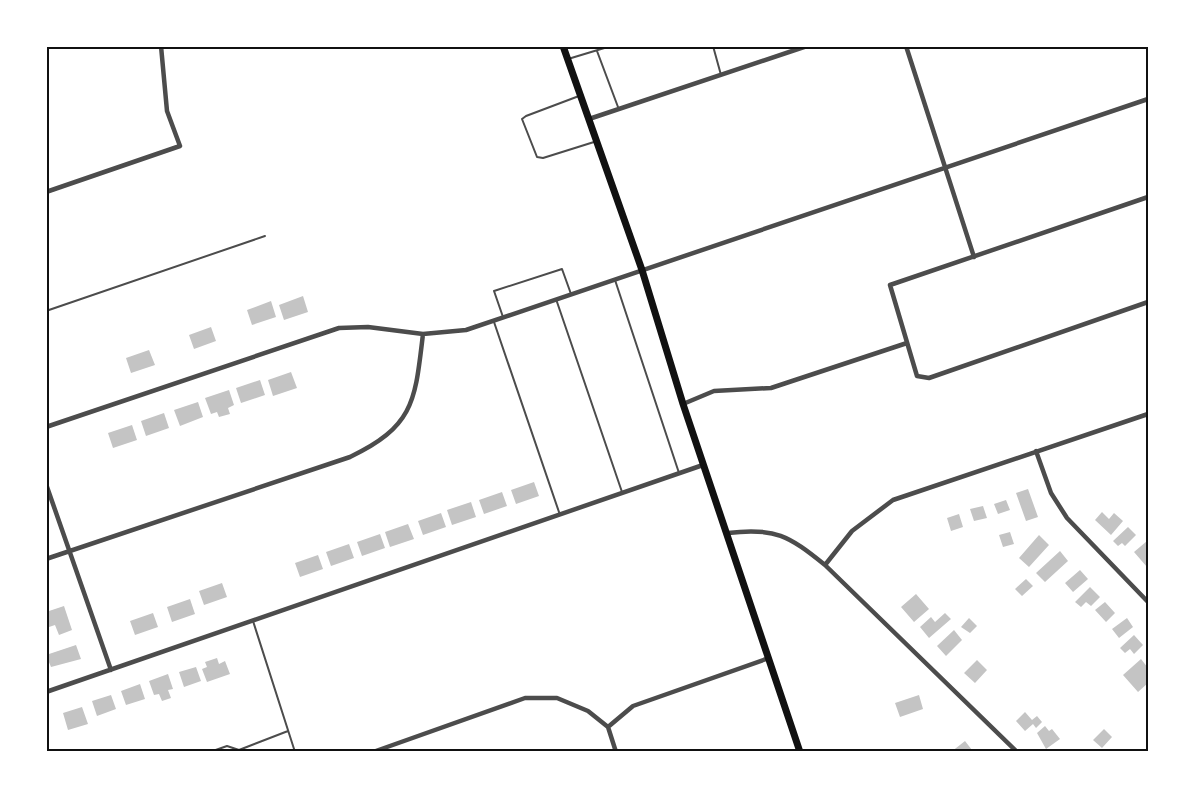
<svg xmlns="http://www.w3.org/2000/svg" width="1195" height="798" viewBox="0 0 1195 798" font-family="Figtree,sans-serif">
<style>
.building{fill:#c4c4c4}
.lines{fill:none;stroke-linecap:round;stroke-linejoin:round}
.service{stroke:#4c4c4c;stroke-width:2}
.minor{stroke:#4c4c4c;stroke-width:4.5}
.secondary{stroke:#111;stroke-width:7}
.neatline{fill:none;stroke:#111;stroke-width:2}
</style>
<rect width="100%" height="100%" fill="#fff"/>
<!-- building -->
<path class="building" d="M303,296L308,312L284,320L279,305Z
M271,301L276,317L252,325L247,310Z
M211,327L216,341L194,349L189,335Z
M149,350L155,365L131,373L126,358Z
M291,372L297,388L273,396L268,380Z
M260,380L265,395L241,403L236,388Z
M229,390L234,405L228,408L230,414L219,417L217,412L211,414L205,398Z
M198,402L203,417L180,426L174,410Z
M164,413L169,428L146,436L141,421Z
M132,425L137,440L113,448L108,433Z
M534,482L539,496L516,504L511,490Z
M1028,489L1038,517L1026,521L1016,493Z
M502,492L507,506L484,514L479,500Z
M1006,500L1010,510L998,514L994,504Z
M471,502L476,517L452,525L447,510Z
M983,506L987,518L974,521L970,509Z
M1102,512L1109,519L1114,513L1123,521L1111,535L1095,520Z
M441,513L446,527L423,535L418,521Z
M959,514L963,527L951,531L947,518Z
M408,524L414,539L390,547L385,532Z
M1128,527L1136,535L1125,546L1122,543L1118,546L1113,541Z
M1010,532L1014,544L1003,547L999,535Z
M380,534L385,548L362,556L357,542Z
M1039,535L1049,545L1029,567L1019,558Z
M1147,541L1148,543L1147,567L1134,552Z
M349,544L354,558L331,566L326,552Z
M1060,551L1068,561L1045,582L1036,573Z
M318,555L323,569L300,577L295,563Z
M1080,570L1088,579L1073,592L1065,583Z
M1026,579L1033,586L1022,596L1015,589Z
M222,583L227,597L204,605L199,591Z
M1090,587L1100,597L1091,606L1086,602L1081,607L1075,602Z
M916,594L929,609L914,622L901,607Z
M190,599L195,614L172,622L167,607Z
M1105,602L1115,613L1106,622L1095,610Z
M64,606L72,630L59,635L55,625L46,628V612Z
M153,613L158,627L135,635L130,621Z
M945,613L951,619L929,638L920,627L931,617L935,622Z
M969,618L977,626L970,633L961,627Z
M1127,618L1133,627L1119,638L1112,629Z
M954,630L962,640L946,656L937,646Z
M1134,635L1143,645L1134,654L1130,649L1125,653L1120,648Z
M76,645L81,659L51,667L46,655Z
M217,658L219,664L225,661L230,674L207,682L202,669L207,667L205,662Z
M1141,659L1148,668V683L1138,692L1123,675Z
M977,660L987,670L975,683L964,673Z
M196,667L201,681L184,687L179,672Z
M168,674L173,689L168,690L171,698L162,701L159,694L154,695L149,681Z
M140,684L145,699L126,705L121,691Z
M111,695L116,709L97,716L92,701Z
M919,695L923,709L900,717L895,703Z
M82,707L88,724L68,730L63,713Z
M1025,712L1032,720L1037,716L1042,722L1036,728L1033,724L1025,731L1016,721Z
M1045,726L1049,731L1052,729L1060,739L1046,749L1037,733Z
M1104,729L1112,737L1102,748L1093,740Z
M965,741L972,750L951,752Z"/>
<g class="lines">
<!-- service -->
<path class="service" d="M713,46L721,75
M597,51L618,107
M568,59L611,46
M579,96L526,116L522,119L537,157L543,158L594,142
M615,280L679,473
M556,299L622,492
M46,311L265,236
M503,317L494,291L562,269L571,294
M494,322L560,515
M253,621L295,752
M210,752L227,746L239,750L288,731"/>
<!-- minor -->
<path class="minor" d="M906,46L974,257
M589,119L807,46
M46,192L180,146L167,111L161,46
M1148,197L890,285L917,376L929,378L1148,302
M683,404L714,391L771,388L907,343
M46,427L339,328L368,327L423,334L466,330L1148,99
M1036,451L1051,493L1067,518L1148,602
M46,484L111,670
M728,533C775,527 789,536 825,565L1017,752
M46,559L350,457C415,426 415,400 423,334
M825,565L852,531L893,500L1148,414
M46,692L703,465
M608,727L633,706L769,658
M608,727L616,752
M373,752L525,698H557L588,711L608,727"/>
<!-- secondary -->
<path class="secondary" d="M563,46L642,270L683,404L800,752"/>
</g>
<!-- border -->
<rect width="1195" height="798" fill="none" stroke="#ffffff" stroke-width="96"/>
<rect x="48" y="48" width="1099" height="702" class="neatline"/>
</svg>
